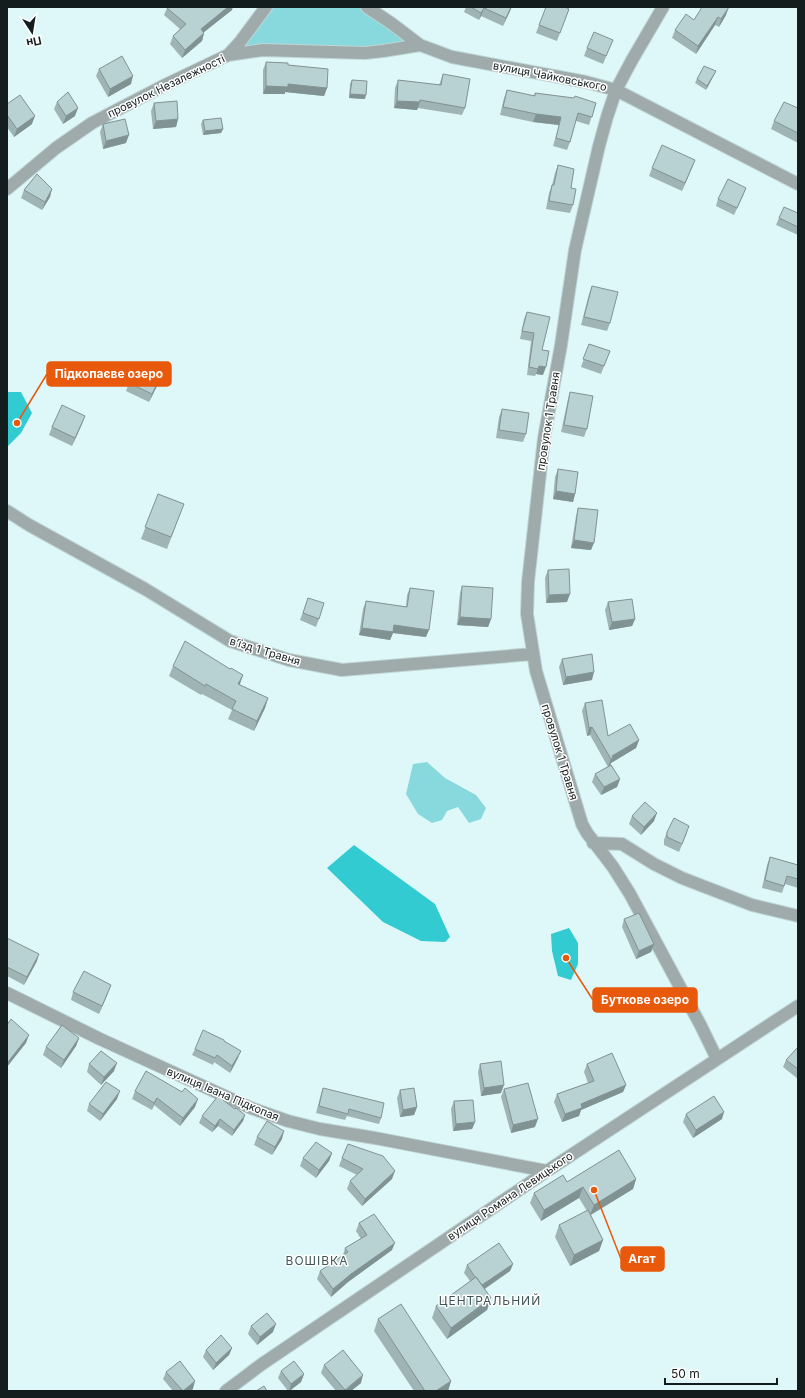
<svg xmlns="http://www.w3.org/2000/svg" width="805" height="1398" viewBox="0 0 805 1398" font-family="Inter,sans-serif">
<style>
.green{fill:#88d9dd}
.water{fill:#33cbd2}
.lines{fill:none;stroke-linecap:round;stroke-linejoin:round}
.minor-casing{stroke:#bed5d6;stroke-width:14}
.minor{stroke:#9faaab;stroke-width:12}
.wall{fill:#9eb4b5}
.shaded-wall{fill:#819293}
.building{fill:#b8d1d2;stroke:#819293}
.labels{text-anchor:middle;stroke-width:3;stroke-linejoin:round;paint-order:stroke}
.street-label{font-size:11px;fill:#141d1e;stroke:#fff}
.neighbourhood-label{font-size:12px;letter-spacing:1px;fill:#3f5556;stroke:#fff}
.leader{fill:none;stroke:#e8590c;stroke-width:1.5}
.callout-dot{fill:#e8590c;stroke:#fff;stroke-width:1.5}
.callout{fill:#e8590c;stroke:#e8590c;stroke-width:1.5}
.callout-label{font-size:12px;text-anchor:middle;font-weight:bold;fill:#fff}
</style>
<rect width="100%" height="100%" fill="#def8f9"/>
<!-- green -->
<path class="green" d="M266,7H367L420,45L247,51L240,42Z
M427,762L445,778L476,795L486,808L481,819L469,823L458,807L447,811L442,820L432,823L418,814L406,794L413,764Z"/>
<!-- water -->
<path class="water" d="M7,392H21L32,413L21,433L7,447Z
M354,845L435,904L450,937L445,942L421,941L383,922L327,868Z
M569,928L578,943V964L571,980L558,976L552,951L551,934Z"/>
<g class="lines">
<defs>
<path id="minor" d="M367,7L391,23L420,45L452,57L586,82L616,90L798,184
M663,7L632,60L616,90L607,117L599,146L575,250L561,345L544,438L528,582L527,614L536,671L582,824L587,833L613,867L630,894L701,1026L717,1059
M228,55L240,42L266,7
M7,189L56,148L92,123L163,86L228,55L263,50L365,53L383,51L420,45
M7,511L29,525L145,589L230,641L289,660L342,670L533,654
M593,843L622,844L654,864L682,878L752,905L798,916
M7,993L100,1039L251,1108L288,1121L320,1129L375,1138L547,1171
M226,1391L262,1364L547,1171L798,1006"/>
</defs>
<!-- minor casing -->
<use href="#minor" class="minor-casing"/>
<!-- minor -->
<use href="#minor" class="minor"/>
</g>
<!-- wall -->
<path class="wall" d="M466,7H512L503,26L481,16L479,20L464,12Z
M167,8H200L232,10L203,32L204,33L202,41L182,58L170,44L173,36L180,29L164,15Z
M569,9L557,41L536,33L539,25Z
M726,15L719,27L715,25L696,54L672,38L675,30L694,20Z
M613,40L603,64L584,56L587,48Z
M266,62L288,65L327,88L324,96L285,92V94H263V70Z
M99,69L131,84L108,97L96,76Z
M716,71L714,75L706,90L695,83L697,79Z
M443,74L465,108L462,115L418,108L417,110L394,108L395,88L398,80L439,85Z
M352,80L365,99L349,98L350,84Z
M507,90L534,96L535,93L596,103L589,125L576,121L570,142L567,150L553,146L559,125L533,122L500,115L504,98Z
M57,102L75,116L63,124L54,109Z
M154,103L178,119L176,127L153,129L151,111Z
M7,104L32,124L14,137L7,127Z
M798,108V143L771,129L774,121Z
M203,120L223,129L221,133L203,135L201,124Z
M103,124L126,143L103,149L100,132Z
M695,160L682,191L649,176L652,168Z
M558,165L571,188L573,205L570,213L546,209L549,193L552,185L555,173Z
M746,188L743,196L734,215L716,206L718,199Z
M24,190L50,197L42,210L21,198Z
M798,213V235L776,225L779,218Z
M592,286L610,323L607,331L581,325L589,294Z
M527,312L542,350L543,375L536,374L535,376L527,375L531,341L520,339L524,319Z
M589,344L610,351L601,374L581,367Z
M129,383L157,386L149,402L126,391Z
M570,392L587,429L584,437L561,432L568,399Z
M502,409L526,434L523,442L496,438L499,417Z
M82,424L72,446L49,435L52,427Z
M558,469L575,494L573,502L553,499L555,477Z
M158,494L184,504L167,549L141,539Z
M578,508L591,550L571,548L576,516Z
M548,570L567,602L546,603L545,578Z
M462,586L491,619L488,627L457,625L460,593Z
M410,588L426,637L393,633L390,640L359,635L363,609L366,601L406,607L407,595Z
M308,598L319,619L316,627L300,620Z
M608,602L635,619L632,626L609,630L605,610Z
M562,659L592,680L563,685L559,667Z
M173,666L240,685L268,698L265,708L254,731L228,719L232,710L202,694L201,695L169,676Z
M585,703L608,736L639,740L636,748L611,763L610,766L620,779L617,787L601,795L592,782L595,774L608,767L590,735L587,736L582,711Z
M632,816L654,821L641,835L629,824Z
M667,832L687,833L679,852L664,845V840Z
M770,857L798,865V888L785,884L782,893L762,888L767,865Z
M624,919L654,944L651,952L636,959L622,927Z
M7,938L37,961L24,985L7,976Z
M73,992L108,993L99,1014L71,1000Z
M79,1038L76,1046L61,1068L43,1055L46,1047Z
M224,1041L238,1058L230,1073L214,1062L213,1065L192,1055L195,1049Z
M798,1047V1079L783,1067L786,1060Z
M89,1064L114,1071L101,1085L87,1072Z
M480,1064L501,1093L481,1096L478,1072Z
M587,1064L626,1085L623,1092L581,1110L579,1116L562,1122L554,1102L557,1094L588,1083L584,1072Z
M323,1088L381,1118L379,1124L347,1116L345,1120L316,1113L321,1094Z
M504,1089L535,1127L511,1133L501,1097Z
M400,1090L417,1107L414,1115L400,1117L397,1098Z
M135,1091L195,1107L180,1126L154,1105L152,1110L132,1099Z
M117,1099L100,1121L87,1111L89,1104Z
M454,1101L475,1122L472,1129L453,1131L451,1109Z
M235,1109L245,1115L243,1121L232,1136L218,1126L212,1132L199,1123L202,1116Z
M686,1114L722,1119L693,1138L683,1122Z
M257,1137L282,1139L272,1155L254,1145Z
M332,1153L329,1161L316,1178L300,1166L303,1158Z
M342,1158L392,1179L362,1206L347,1189L350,1181L357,1175L339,1166Z
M636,1179L633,1189L591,1215L603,1240L599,1251L570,1266L555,1237L559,1225L587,1211L579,1198L541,1221L530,1203L534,1193L567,1182Z
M359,1223L392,1250L348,1282L331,1297L317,1279L320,1271L343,1255L345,1248L361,1239L356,1231Z
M513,1264L510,1271L485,1289L491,1298L487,1310L447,1339L432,1318L436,1306L470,1281L464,1273L467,1265Z
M378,1319L451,1381L448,1391H414L374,1331Z
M251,1326L273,1332L257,1345L248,1334Z
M232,1348L229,1355L213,1370L203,1357L206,1350Z
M324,1365L361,1383L351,1391H336L321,1373Z
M281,1371L304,1374L301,1382L290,1391H288L278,1378Z
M166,1372L193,1389L190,1391H173L163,1379Z"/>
<!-- shaded-wall -->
<path class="shaded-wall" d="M228,7H233L232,10L198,37L201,29Z
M511,7L510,11L503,26L506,18Z
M729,7L726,15L719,27L721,19Z
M484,8L481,16L479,20L481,13Z
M718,17L715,25L696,54L698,46Z
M204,33L202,41L182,58L185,50Z
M716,71L714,75L706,90L707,86Z
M133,76L131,84L108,97L110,89Z
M288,84L327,88L324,96L285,92V94H263L266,86Z
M350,94L366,95L365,99L349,98Z
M397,101L420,102L417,110L394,108Z
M78,108L75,116L63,124L66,116Z
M536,114L561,117L559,125L533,122Z
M35,116L32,124L14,137L17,129Z
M178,119L176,127L153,129L156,121Z
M223,129L221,133L203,135L205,131Z
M129,135L126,143L103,149L106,141Z
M695,160L692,168L682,191L685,183Z
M52,189L50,197L42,210L45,202Z
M539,366L546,367L543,375L536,374Z
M160,378L157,386L149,402L152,394Z
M85,416L82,424L72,446L75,438Z
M556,491L575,494L573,502L553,499Z
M574,540L594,543L591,550L571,548Z
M570,594L567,602L546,603L549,595Z
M460,617L491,619L488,627L457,625Z
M635,619L632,626L609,630L612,622Z
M394,625L429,630L426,637L393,633L390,640L359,635L362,628Z
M594,672L592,680L563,685L566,677Z
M243,675L240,684L235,694L238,684Z
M268,698L265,708L254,731L257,721Z
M592,727L590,735L587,736L589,728Z
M639,740L636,748L611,763L610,766L608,767L612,756Z
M620,779L617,787L601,795L604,787Z
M657,813L654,821L641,835L644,827Z
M654,944L651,952L636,959L639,951Z
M39,954L37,961L24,985L27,977Z
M111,985L108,993L99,1014L102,1006Z
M29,1035L26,1043L7,1067L8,1062Z
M79,1038L76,1046L61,1068L64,1060Z
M241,1051L238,1058L230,1073L232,1066Z
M117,1063L114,1071L101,1085L104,1077Z
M504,1085L501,1093L481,1096L484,1088Z
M626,1085L623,1092L581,1110L579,1116L562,1122L565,1114L581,1104Z
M120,1091L117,1099L100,1121L103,1114Z
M157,1098L154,1105L152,1110L154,1103Z
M198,1099L195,1107L180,1126L183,1118Z
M417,1107L414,1115L400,1117L403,1110Z
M724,1112L722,1119L693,1138L696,1130Z
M245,1115L243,1121L232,1136L234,1130Z
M220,1119L218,1126L212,1132L215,1126Z
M538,1119L535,1127L511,1133L513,1125Z
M475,1122L472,1129L453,1131L456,1124Z
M284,1131L282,1139L272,1155L275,1147Z
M332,1153L329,1161L316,1178L319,1170Z
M395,1171L392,1179L362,1206L365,1199Z
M636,1179L633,1189L590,1215L594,1205Z
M583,1187L579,1198L541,1221L544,1210Z
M603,1240L599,1251L570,1266L574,1255Z
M395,1243L392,1250L348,1282L331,1297L333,1289L351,1274Z
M513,1264L510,1271L478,1293L481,1286Z
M491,1298L487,1310L447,1339L451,1328Z
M276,1324L273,1332L257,1345L260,1337Z
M232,1348L229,1355L213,1370L216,1363Z
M304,1374L301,1382L289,1391L291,1384Z
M363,1375L361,1383L351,1391H345Z
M195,1381L193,1389L190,1391H183Z
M451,1381L448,1391H436Z"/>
<!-- building -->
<path class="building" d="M167,7H199L200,8L201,7H228L201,29L204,33L185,50L173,36L186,24L167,8Z
M471,7H511L506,18L484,8L481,13Z
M546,7H565L569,9L560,33L539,25Z
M702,7H729L721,19L718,17L698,46L675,30L686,14L694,20Z
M594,32L613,40L606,56L587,48Z
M122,56L133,76L110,89L99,69Z
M266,62L288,63V65L328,69L327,88L288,84V87L266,86Z
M704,66L716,71L707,86L697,79Z
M443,74L470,79L465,108L420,100V102L397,101L398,80L441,85Z
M352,80L367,81L366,95L350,94Z
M507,90L535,96V93L574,98L575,96L596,103L592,117L578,113L570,142L556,138L561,117L536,114L503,107Z
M68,92L78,108L66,116L57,102Z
M20,95L35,116L17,129L7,115V104Z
M177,101L178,119L156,121L154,103Z
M784,102L798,108V133L774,121Z
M221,118L223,129L205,131L203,120Z
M125,119L129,135L106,141L103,124Z
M662,145L695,160L685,183L652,168Z
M558,165L574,169L571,188L576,189L573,205L549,201L552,185H554Z
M37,174L52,189L45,202L24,190Z
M728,179L746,188L737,208L718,199Z
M784,207L798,213V227L779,218Z
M592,286L618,292L610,323L584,317Z
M527,312L550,317L542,350L549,351L546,367L539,366L538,369L529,367L534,333L522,331Z
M589,344L610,351L604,366L583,359Z
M137,368L160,378L152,394L129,383Z
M570,392L593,396L587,429L564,425Z
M62,405L85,416L75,438L52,427Z
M502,409L529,413L526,434L499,430Z
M558,469L578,472L575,494L556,491Z
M158,494L184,504L171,537L145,527Z
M578,508L598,510L594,543L574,540Z
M569,569L570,594L549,595L548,570Z
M462,586L493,588L491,619L460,617Z
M410,588L434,591L429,630L394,625L393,632L362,628L366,601L407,607Z
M308,598L324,603L319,619L303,613Z
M632,599L635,619L612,622L608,602Z
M185,641L230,669L231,668L243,675L238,684L268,698L257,721L232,709L236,701L206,684L205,686L173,666Z
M592,654L594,672L566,677L562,659Z
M602,700L608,736L630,724L639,740L612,756L613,759H611L592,727L589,728L585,703Z
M611,765L620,779L604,787L595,774Z
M645,802L657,813L644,827L632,816Z
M674,818L689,826L682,844L667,837V832Z
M770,857L798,865V879L787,876L784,886L765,880Z
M639,913L654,944L639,951L624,919Z
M7,938L39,954L27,977L7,967Z
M84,971L111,985L102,1006L73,992Z
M11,1019L29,1035L8,1062L7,1061V1025Z
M62,1025L79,1038L64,1060L46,1047Z
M203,1030L224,1040V1041L241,1051L232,1066L217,1055L215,1058L195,1049Z
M798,1047V1069L786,1060Z
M101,1051L117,1063L104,1077L89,1064Z
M612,1053L626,1085L581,1104L582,1108L565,1114L557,1094L594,1081L587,1064Z
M501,1061L504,1085L484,1088L480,1064Z
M146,1071L182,1092L185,1088L198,1099L183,1118L157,1098L154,1103L135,1091Z
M106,1082L120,1091L103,1114L89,1104Z
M528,1083L538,1119L513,1125L504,1089Z
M323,1088L384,1103L381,1118L349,1109L348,1114L319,1106Z
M414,1088L417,1107L403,1110L400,1090Z
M218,1096L235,1109L236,1108L245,1115L234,1130L220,1119L215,1126L202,1116Z
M714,1096L724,1112L696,1130L686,1114Z
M473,1100L475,1122L456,1124L454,1101Z
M267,1121L284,1131L275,1147L257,1137Z
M316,1142L332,1153L319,1170L303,1158Z
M348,1144L383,1156L395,1171L365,1199L350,1181L363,1169L342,1158Z
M619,1150L636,1179L594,1205L583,1187L544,1210L534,1193L563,1175L567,1182Z
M588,1210L603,1240L574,1255L559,1225Z
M374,1214L395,1243L351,1274L333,1289L320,1271L348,1252L345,1248L367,1235L359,1223Z
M499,1243L513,1264L482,1285L476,1277H475L467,1265Z
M476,1277L491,1298L451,1328L436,1306Z
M401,1304L451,1381L436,1391H425L378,1319Z
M267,1313L276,1324L260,1337L251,1326Z
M221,1335L232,1348L216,1363L206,1350Z
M343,1350L363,1375L345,1390L324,1365Z
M180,1361L195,1381L183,1391L166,1372Z
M294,1361L304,1374L291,1384L281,1371Z
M264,1386L267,1391H256Z"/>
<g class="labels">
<!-- street labels -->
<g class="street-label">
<text transform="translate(550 76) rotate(11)" y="4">вулиця Чайковського</text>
<text transform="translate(166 86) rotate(-26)" y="4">провулок Незалежності</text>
<text transform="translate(548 421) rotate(-81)" y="4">провулок 1 Травня</text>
<text transform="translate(265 651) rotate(17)" y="4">в’їзд 1 Травня</text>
<text transform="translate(560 752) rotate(73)" y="4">провулок 1 Травня</text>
<text transform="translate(223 1094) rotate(23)" y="4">вулиця Івана Підкопая</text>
<text transform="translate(510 1196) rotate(-34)" y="4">вулиця Романа Левицького</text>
</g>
<!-- neighbourhood labels -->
<g class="neighbourhood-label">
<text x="317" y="1265">ВОШІВКА</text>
<text x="490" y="1305">ЦЕНТРАЛЬНИЙ</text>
</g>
</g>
<!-- callouts -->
<path class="leader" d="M17 423L47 374M566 958L593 1000M594 1190L621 1259"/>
<g class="callout-dot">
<circle cx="17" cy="423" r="4"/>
<circle cx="566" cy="958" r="4"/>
<circle cx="594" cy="1190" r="4"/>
</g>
<g class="callout">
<rect x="47" y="362" width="124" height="24" rx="4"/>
<rect x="593" y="988" width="104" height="24" rx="4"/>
<rect x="621" y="1247" width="43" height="24" rx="4"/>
</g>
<g class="callout-label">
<text x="109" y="378">Підкопаєве озеро</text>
<text x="645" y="1004">Буткове озеро</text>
<text x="642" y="1263">Агат</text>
</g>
<!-- border -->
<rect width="805" height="1398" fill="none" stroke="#141d1e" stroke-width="16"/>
<!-- north arrow -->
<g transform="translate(32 32) rotate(168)" stroke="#ffffff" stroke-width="3" paint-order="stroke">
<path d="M0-3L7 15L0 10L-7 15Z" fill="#141d1e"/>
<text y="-6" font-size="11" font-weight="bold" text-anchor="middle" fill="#141d1e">Пн</text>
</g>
<!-- scale -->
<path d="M665 1378v6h112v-6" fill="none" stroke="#141d1e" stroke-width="2"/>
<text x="671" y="1378" font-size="12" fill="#141d1e" stroke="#ffffff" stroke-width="3" paint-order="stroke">50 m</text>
</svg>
